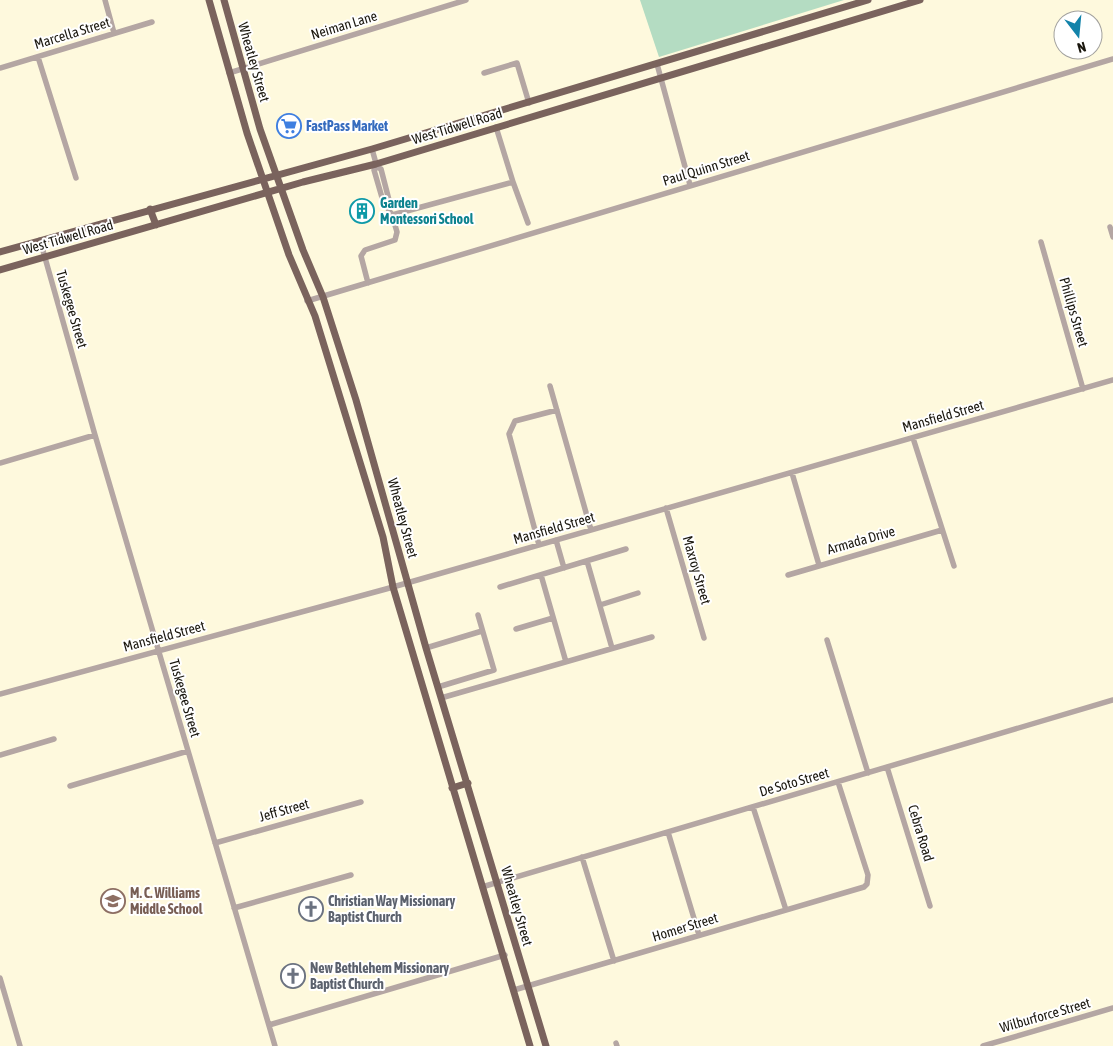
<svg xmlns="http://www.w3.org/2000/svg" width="1113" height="1046" viewBox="0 0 1113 1046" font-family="'Asap Condensed',sans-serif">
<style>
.green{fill:#b4dcc2}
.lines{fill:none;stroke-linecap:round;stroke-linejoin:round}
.minor{stroke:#b4a6a3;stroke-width:5.5}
.major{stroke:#7a635d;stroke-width:7}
.labels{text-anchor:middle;stroke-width:4;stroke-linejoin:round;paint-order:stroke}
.street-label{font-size:14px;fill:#1a170e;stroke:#fff}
.shop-label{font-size:14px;font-weight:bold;fill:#366cbe;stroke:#fff;text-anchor:start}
.culture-label{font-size:14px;font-weight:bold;fill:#0d838f;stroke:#fff;text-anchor:start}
.education-label{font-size:14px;font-weight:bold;fill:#785e54;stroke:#fff;text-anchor:start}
.worship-label{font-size:14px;font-weight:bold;fill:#5b616d;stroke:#fff;text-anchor:start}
</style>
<rect width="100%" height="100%" fill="#fef9dd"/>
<!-- green -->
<path class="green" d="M640,0H844L659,57Z"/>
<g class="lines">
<!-- minor -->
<path class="minor" d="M105,0L114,33
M38,57L76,178
M657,64L690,185
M0,68L152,22
M229,73L466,0
M484,73L517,63L529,103
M372,149L377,167L381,169L389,200L387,204
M377,167L374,170L383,201L392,215L513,182L496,127
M513,182L528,223
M1110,227L1113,237
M40,240L95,435L275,1046
M1041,242L1083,389
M368,283L361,256L365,250L395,240L397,232L392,215
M307,301L1113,59
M550,386L591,530
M913,438L954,566
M0,463L95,435
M792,473L819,565
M666,508L704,638
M556,540L564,568
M539,545L509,434L515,421L557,410
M587,561L612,648
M541,575L566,662
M788,575L942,530
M500,587L626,549
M600,605L638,593
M516,629L553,618
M827,640L868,773
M426,648L482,631
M438,687L494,670L478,615
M0,694L386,589L1113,380
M441,698L652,637
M0,755L54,739
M887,767L930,906
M70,786L188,751
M753,807L786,910
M668,832L699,935
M215,843L361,802
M582,857L614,961
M482,887L1113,700
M234,908L351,875
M0,978L20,1046
M514,990L864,887L867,884L868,875L838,782
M269,1025L505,955
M616,1043L617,1046
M983,1046L1113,1008"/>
<!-- major -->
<path class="major" d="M209,0L247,133L289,255L315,316L383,537L393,587L530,1046
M224,0L260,129L303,250L323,297L356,400L426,648L546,1046
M150,209L156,225
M0,252L372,149L868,0
M0,270L303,182L376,164L920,0
M452,788L468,783"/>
</g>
<!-- icons -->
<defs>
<symbol id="supermarket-ring" viewBox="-11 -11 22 22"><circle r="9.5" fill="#fff" stroke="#3f7fe0" stroke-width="1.5"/><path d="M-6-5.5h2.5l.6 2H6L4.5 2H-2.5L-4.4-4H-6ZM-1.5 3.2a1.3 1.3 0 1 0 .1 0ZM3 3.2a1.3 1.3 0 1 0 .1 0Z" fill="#3f7fe0"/></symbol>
<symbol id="building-ring" viewBox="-11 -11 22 22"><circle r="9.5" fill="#fff" stroke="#0f9aa8" stroke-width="1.5"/><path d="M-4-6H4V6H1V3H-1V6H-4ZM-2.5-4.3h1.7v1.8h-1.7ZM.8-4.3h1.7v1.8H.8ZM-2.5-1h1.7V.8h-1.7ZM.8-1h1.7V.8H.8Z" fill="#0f9aa8"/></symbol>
<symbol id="school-ring" viewBox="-11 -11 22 22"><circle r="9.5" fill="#fff" stroke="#8d6e63" stroke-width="1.5"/><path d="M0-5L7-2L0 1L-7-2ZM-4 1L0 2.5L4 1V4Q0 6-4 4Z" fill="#8d6e63"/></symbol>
<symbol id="church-ring" viewBox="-11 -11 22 22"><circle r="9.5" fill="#fff" stroke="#6b7280" stroke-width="1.5"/><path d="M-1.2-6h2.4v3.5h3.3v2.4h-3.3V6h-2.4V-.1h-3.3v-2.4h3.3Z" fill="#6b7280"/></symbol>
</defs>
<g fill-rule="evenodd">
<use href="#supermarket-ring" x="275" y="112" width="28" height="28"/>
<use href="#building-ring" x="348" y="197" width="28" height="28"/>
<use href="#school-ring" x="99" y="887" width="28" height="28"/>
<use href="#church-ring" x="297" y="895" width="28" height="28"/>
<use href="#church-ring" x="279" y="962" width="28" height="28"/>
</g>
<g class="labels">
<!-- street labels -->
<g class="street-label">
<text transform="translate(344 25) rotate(-17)" y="5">Neiman Lane</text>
<text transform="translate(72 33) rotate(-17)" y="5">Marcella Street</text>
<text transform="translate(254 62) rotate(74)" y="5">Wheatley Street</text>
<text transform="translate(457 126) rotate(-17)" y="5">West Tidwell Road</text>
<text transform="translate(706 168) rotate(-17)" y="5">Paul Quinn Street</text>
<text transform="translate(68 237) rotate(-16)" y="5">West Tidwell Road</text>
<text transform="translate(72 309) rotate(74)" y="5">Tuskegee Street</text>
<text transform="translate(1074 312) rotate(74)" y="5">Phillips Street</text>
<text transform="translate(943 416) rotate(-16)" y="5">Mansfield Street</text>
<text transform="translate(403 518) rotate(75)" y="5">Wheatley Street</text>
<text transform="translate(554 528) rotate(-16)" y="5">Mansfield Street</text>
<text transform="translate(861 540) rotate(-16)" y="5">Armada Drive</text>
<text transform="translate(697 570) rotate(74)" y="5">Maxroy Street</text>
<text transform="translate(164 636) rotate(-15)" y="5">Mansfield Street</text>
<text transform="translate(185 698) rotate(74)" y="5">Tuskegee Street</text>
<text transform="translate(794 782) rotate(-16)" y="5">De Soto Street</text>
<text transform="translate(284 810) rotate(-16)" y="5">Jeff Street</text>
<text transform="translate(921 833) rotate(73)" y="5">Cebra Road</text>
<text transform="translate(517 906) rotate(74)" y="5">Wheatley Street</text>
<text transform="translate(685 927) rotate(-17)" y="5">Homer Street</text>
<text transform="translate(1045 1015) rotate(-16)" y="5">Wilburforce Street</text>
</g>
<!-- shop labels -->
<g class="shop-label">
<text x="306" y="131">FastPass Market</text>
</g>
<!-- culture labels -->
<g class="culture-label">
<text x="380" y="208">Garden<tspan x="380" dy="16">Montessori School</tspan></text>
</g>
<!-- education labels -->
<g class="education-label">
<text x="130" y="898">M. C. Williams<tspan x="130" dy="16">Middle School</tspan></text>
</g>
<!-- worship labels -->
<g class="worship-label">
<text x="328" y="906">Christian Way Missionary<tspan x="328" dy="16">Baptist Church</tspan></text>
<text x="310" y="973">New Bethlehem Missionary<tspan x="310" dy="16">Baptist Church</tspan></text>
</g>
</g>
<!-- north arrow -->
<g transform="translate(1078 35) rotate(164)"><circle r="24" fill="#ffffff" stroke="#a3a29f"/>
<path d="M0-4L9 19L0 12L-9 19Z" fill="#1283aa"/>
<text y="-8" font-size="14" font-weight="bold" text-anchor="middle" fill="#1a170e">N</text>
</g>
</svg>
